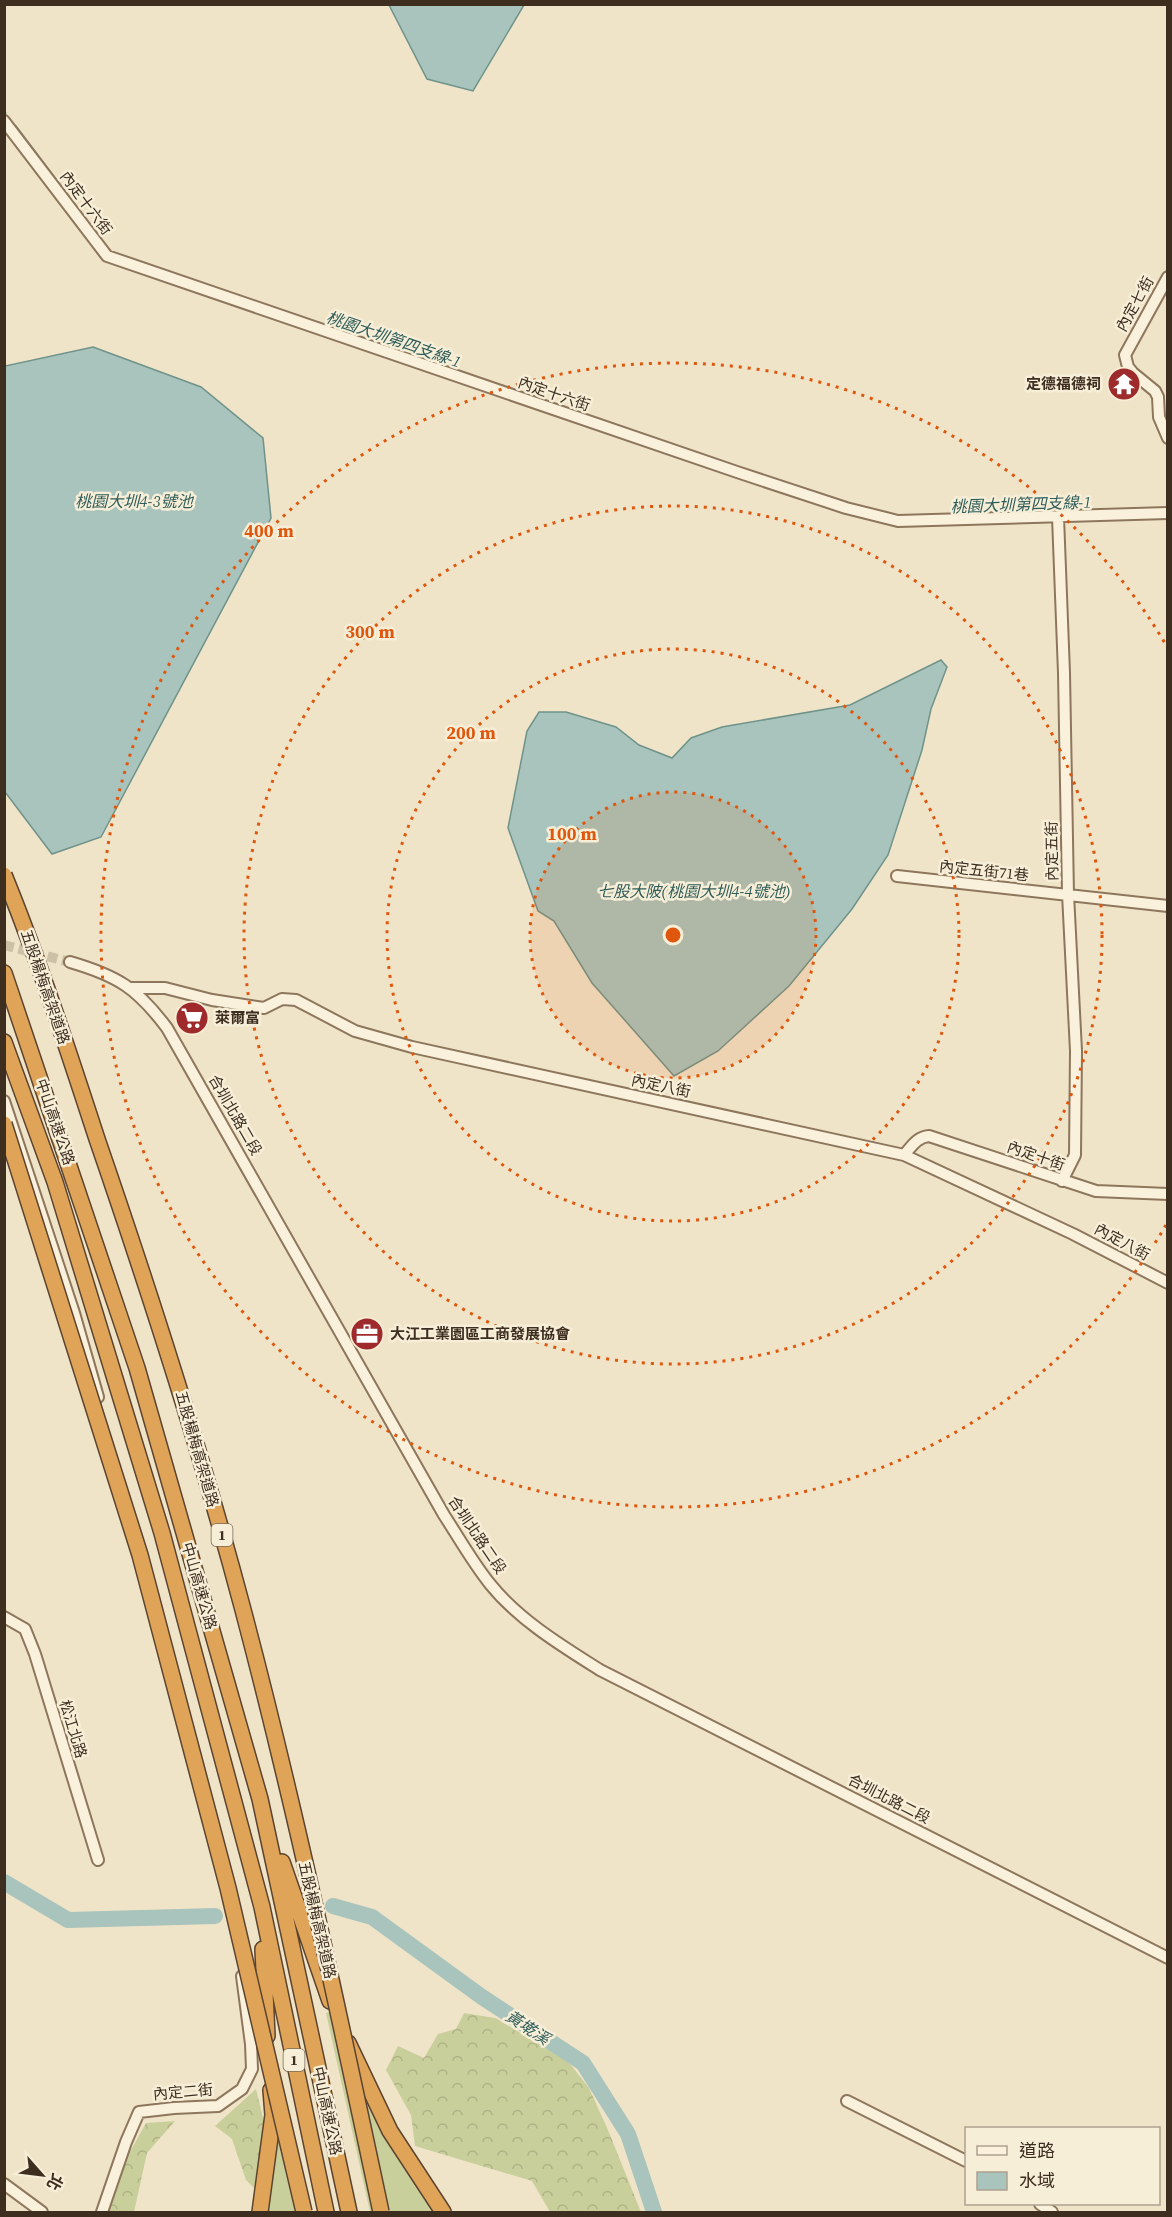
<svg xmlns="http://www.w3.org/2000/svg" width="1172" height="2217" viewBox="0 0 1172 2217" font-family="'Source Serif 4','Noto Sans TC',serif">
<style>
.grass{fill:#c9cf9b}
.forest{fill:url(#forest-crowns)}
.water{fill:#a9c4bc;stroke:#6f938a;stroke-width:1.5}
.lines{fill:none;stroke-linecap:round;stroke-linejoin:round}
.stream{stroke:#6f938a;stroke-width:3}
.river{stroke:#a9c4bc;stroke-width:16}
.minor-tunnel{stroke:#ccc0a6;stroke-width:10;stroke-dasharray:10 5;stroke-linecap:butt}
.minor-casing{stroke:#8d765c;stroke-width:14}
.highway-casing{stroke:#5b4430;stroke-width:18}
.minor{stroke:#faf1dc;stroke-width:10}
.highway{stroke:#e0a458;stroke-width:15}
.highway-bridge-casing{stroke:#5b4430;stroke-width:18;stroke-linecap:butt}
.highway-bridge{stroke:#e0a458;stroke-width:15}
.ring{fill:none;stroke:#df570d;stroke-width:3;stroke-dasharray:3 6}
.labels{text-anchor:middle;stroke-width:5;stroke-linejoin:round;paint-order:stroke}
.shield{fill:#f7eed8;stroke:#756857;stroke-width:1.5}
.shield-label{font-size:14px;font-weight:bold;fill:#3d2e20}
.street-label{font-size:15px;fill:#3d2e20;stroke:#f7eed8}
.poi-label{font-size:15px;font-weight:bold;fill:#3d2e20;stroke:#f7eed8;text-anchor:start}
.water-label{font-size:16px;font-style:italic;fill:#2f5d5a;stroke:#f7eed8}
.centre{fill:#df570d;stroke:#f7eed8;stroke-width:3}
.ring-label{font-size:18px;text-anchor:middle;font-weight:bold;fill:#df570d;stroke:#f7eed8;stroke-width:5;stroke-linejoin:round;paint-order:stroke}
</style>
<defs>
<pattern id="forest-crowns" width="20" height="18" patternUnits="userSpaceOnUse" patternTransform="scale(1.5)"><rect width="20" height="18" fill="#c9cf9b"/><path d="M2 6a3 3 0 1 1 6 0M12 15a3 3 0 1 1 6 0" fill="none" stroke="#aeb285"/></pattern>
</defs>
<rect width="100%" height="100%" fill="#f0e4c8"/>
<!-- grass -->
<path class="grass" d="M329,2012L391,2144L435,2212H370L326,2013Z
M278,2125L298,2212H267Z"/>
<!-- forest -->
<path class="forest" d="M464,2013L495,2018L567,2060L589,2088L608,2130L641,2212H550L532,2181L415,2146L411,2115L386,2070L398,2046L424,2058L438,2034L456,2029Z
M256,2089L265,2126L254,2188L246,2180L232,2139L215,2126Z
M175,2121L147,2153L134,2212H109L127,2157L146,2123Z"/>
<!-- water -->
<path class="water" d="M389,5H524L473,91L427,79Z
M93,347L201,387L263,438L271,518L101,837L52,854L5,792V366Z
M941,660L947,667L931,709L922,750L888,855L852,909L789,986L718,1051L674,1076L592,983L554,921L538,911L508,828L527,731L539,712H566L616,727L639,745L672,758L691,738L722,727L850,705Z"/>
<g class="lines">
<!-- stream -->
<path class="stream" d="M4,112L5,113
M15,126L73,203"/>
<!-- river -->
<path class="river" d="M4,1882L68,1920L215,1916
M333,1906L372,1917L482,1997L583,2063L628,2134L654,2212"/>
<!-- minor-tunnel -->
<path class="minor-tunnel" d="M4,945L70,962"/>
<defs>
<path id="minor" d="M4,121L107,256L737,472L846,508L898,521L1168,513
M1168,277L1125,355L1128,367L1133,373L1155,391L1158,397L1159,417L1168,438
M1058,517L1064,673L1068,894L1076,1051L1075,1155L1062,1181
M897,876L1168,906
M70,962C118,976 137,988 167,1028L444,1515C459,1538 473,1563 490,1584C519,1620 562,1646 600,1670L1168,1958
M132,988H165L212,1000L264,1008L282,999L296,1000L355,1031L412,1047L904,1155L1073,1234L1168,1283
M4,1101L74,1313L98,1397
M904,1155C912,1146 917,1137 929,1136L1096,1191L1168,1194
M4,1617L25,1629L35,1654L98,1860
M847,2101L966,2161
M4,2184L42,2212
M1040,2204L1052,2212
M102,2212L126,2142L139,2112L174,2108L218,2106L242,2089L252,2069L251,2044L242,1976"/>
<path id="highway" d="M4,973L137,1368L260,1799L349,2212
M4,1042L55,1182L162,1533L262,1907L326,2212
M282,1862L330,2001
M263,1949L267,2036
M348,2043L390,2131L443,2212
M260,2212L273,2115L271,2090"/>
</defs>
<!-- minor casing -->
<use href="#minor" class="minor-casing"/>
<!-- highway casing -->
<use href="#highway" class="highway-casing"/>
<!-- minor -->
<use href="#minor" class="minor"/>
<!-- highway -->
<use href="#highway" class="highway"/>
<defs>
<path id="highway-bridge" d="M4,875C39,961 68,1050 97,1139C150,1293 200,1448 242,1606C295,1806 338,2010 381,2212
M4,1124L140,1555L228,1888L304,2212"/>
</defs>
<!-- highway-bridge casing -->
<use href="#highway-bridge" class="highway-bridge-casing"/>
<!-- highway-bridge -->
<use href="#highway-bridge" class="highway-bridge"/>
</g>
<!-- distance rings -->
<circle cx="673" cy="935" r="143" fill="#df570d" fill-opacity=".12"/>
<g class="ring">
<circle cx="673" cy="935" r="143"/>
<circle cx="673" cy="935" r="286"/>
<circle cx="673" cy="935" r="429"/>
<path d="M1166 1225A572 572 0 1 1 1166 645"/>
</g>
<!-- icons -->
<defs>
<symbol id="temple-disc" viewBox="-11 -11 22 22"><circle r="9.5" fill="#9e2a2b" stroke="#f7eed8"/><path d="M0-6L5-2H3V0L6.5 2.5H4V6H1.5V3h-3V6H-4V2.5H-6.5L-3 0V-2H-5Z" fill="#fff"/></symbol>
<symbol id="supermarket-disc" viewBox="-11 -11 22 22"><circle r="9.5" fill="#9e2a2b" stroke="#f7eed8"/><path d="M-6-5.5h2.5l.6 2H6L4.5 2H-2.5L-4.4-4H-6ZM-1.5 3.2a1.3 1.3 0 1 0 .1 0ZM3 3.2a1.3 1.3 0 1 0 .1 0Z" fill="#fff"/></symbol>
<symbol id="office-disc" viewBox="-11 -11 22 22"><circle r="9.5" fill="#9e2a2b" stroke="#f7eed8"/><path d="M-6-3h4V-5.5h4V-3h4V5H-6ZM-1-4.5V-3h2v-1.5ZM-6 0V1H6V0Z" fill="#fff"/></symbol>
</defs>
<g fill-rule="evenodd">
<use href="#temple-disc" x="1105" y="365" width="38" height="38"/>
<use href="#supermarket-disc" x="173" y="999" width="38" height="38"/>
<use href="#office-disc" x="348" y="1315" width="38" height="38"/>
</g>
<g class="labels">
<!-- shield labels -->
<g class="shield">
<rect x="211.5" y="1524" width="21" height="22" rx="4.5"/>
<rect x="283.5" y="2049" width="21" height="22" rx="4.5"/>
</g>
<g class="shield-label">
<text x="222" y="1540">1</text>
<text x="294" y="2065">1</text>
</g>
<!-- street labels -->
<g class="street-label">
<text transform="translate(86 203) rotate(53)" y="5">內定十六街</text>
<text transform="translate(1135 304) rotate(-61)" y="5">內定七街</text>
<text transform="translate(554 394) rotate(19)" y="5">內定十六街</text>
<text transform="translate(1052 851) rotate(-91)" y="5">內定五街</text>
<text transform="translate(984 871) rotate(6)" y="5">內定五街71巷</text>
<text transform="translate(45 987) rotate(71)" y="5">五股楊梅高架道路</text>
<text transform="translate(661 1086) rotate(12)" y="5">內定八街</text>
<text transform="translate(235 1115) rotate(60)" y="5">合圳北路二段</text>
<text transform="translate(55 1122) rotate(71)" y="5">中山高速公路</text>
<text transform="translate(1036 1156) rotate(19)" y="5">內定十街</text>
<text transform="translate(1122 1242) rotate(28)" y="5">內定八街</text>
<text transform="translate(197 1449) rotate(74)" y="5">五股楊梅高架道路</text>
<text transform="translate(477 1535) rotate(56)" y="5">合圳北路二段</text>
<text transform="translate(199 1586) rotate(74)" y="5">中山高速公路</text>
<text transform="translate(73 1729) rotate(73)" y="5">松江北路</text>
<text transform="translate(889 1799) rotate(27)" y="5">合圳北路二段</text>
<text transform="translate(317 1920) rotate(77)" y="5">五股楊梅高架道路</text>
<text transform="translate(183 2092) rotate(-5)" y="5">內定二街</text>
<text transform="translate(327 2111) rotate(78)" y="5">中山高速公路</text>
</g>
<!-- poi labels -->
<g class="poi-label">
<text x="1101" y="389" text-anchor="end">定德福德祠</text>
<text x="215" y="1023">萊爾富</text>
<text x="390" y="1339">大江工業園區工商發展協會</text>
</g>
<!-- water labels -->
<g class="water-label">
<text transform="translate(394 339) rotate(19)" y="6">桃園大圳第四支線-1</text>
<text x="134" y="507">桃園大圳4-3號池</text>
<text transform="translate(1021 504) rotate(-2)" y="6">桃園大圳第四支線-1</text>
<text x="694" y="897">七股大陂(桃園大圳4-4號池)</text>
<text transform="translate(528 2027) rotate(33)" y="6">黃墘溪</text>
</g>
</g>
<circle cx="673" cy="935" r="9" class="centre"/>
<g class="ring-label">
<text x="269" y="537">400 m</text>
<text x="370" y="638">300 m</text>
<text x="471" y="739">200 m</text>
<text x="572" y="840">100 m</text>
</g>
<!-- border -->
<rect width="1172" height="2217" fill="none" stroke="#3d2e20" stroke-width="12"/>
<!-- legend -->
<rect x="965" y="2127" width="195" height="78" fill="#f7eed8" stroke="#ada18e" stroke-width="1.5"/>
<rect x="977" y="2146" width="30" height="9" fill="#faf1dc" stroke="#ada18e" stroke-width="1.5"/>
<text x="1019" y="2157" font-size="18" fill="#3d2e20">道路</text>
<rect x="977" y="2172" width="30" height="18" fill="#a9c4bc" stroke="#ada18e" stroke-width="1.5"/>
<text x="1019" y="2187" font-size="18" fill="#3d2e20">水域</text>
<!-- north arrow -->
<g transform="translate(42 2175) rotate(118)" stroke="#f7eed8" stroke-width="4.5" paint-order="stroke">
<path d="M0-4.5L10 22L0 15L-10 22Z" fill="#3d2e20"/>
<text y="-9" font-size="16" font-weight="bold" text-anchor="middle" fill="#3d2e20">北</text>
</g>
</svg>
